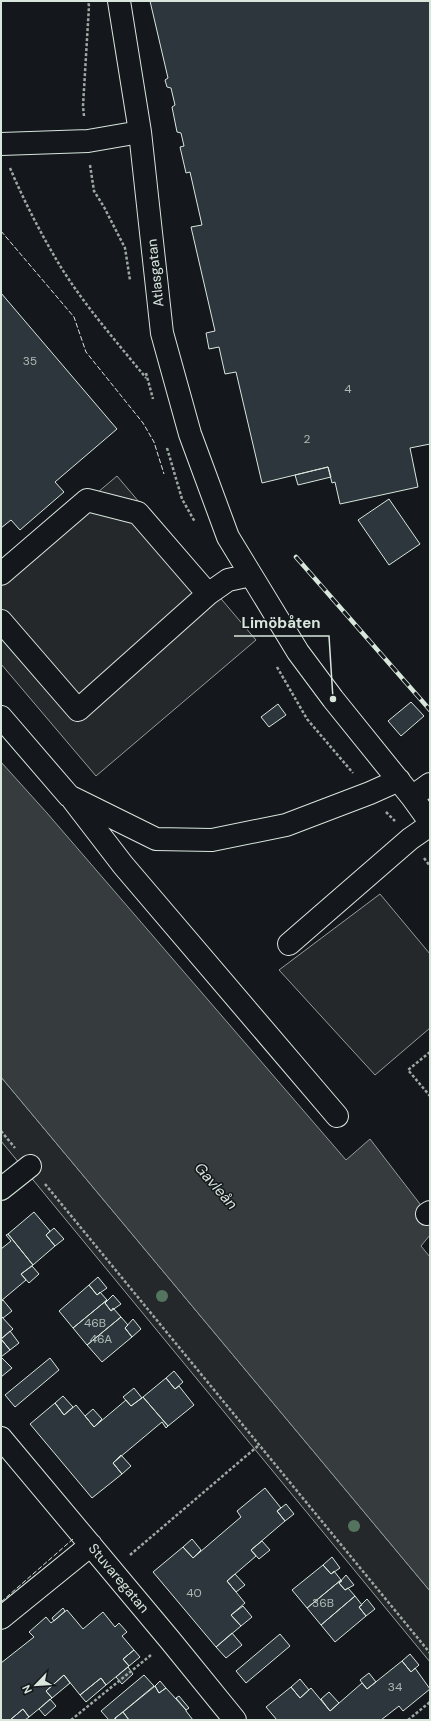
<svg xmlns="http://www.w3.org/2000/svg" width="431" height="1721" viewBox="0 0 431 1721" font-family="'DM Sans',sans-serif">
<style>
.parking{fill:#24282b;stroke:#939e99}
.water{fill:#363b3e;stroke:#939e99}
.building{fill:#2c363c;stroke:#d8e6dc}
.lines{fill:none;stroke-linecap:round;stroke-linejoin:round}
.minor-casing{stroke:#d8e6dc;stroke-width:24}
.path{stroke:#9da8a2;stroke-width:2.5;stroke-dasharray:3 2;stroke-linecap:butt}
.minor{stroke:#14181c;stroke-width:22}
.rail-casing{stroke:#d8e6dc;stroke-width:4.5}
.rail{stroke:#14181c;stroke-width:3;stroke-dasharray:9;stroke-linecap:butt}
.fence{stroke:#d8e6dc;stroke-width:1;stroke-dasharray:5 2;stroke-linecap:butt}
.tree{fill:#55745f}
.labels{text-anchor:middle;stroke-width:3;stroke-linejoin:round;paint-order:stroke}
.number-label{font-size:12px;fill:#adbab4}
.street-label{font-size:14px;fill:#d8e6dc;stroke:#14181c}
.water-label{font-size:15px;font-style:italic;fill:#d8e6dc;stroke:#14181c}
.leader{fill:none;stroke:#d8e6dc;stroke-width:1.5}
.callout-dot{fill:#d8e6dc;stroke:#14181c;stroke-width:1.5}
.callout-label{font-size:15px;text-anchor:middle;font-weight:bold;fill:#d8e6dc;stroke:#14181c;stroke-width:3;stroke-linejoin:round;paint-order:stroke}
</style>
<rect width="100%" height="100%" fill="#14181c"/>
<!-- parking -->
<path class="parking" d="M117,476L256,640L96,776L1,664V574Z
M380,894L430,954V1028L375,1075L279,970Z
M1,1077L430,1591V1662L1,1141Z"/>
<!-- water -->
<path class="water" d="M1,762L47,813L346,1160L370,1139L430,1217V1235L421,1246L430,1257V1591L1,1077Z"/>
<!-- building -->
<path class="building" d="M150,1H430V444L410,448L418,487L340,504L335,482L332,483L328,467L262,483L236,372L225,374L219,347L209,349L206,333L215,331L191,227L202,225L190,172L186,173L180,147L184,146L181,133L177,132L172,107L175,105L171,88L167,87L165,80L168,78Z
M1,293L117,429L55,482L64,492L20,530L11,520L1,528Z
M328,467L331,477L298,485L295,475Z
M389,499L420,544L389,565L358,520Z
M411,702L424,716L401,736L388,721Z
M278,704L286,715L269,727L261,717Z
M34,1212L50,1231L46,1235L55,1246L33,1265L8,1234Z
M54,1228L64,1239L55,1246L46,1235Z
M8,1234L33,1265L21,1274L26,1280L1,1301V1249L11,1241L6,1235Z
M32,1266L39,1274L29,1283L21,1274Z
M98,1277L107,1288L97,1295L89,1285Z
M89,1285L97,1295L100,1292L107,1300L73,1328L59,1311Z
M113,1295L121,1304L111,1311L105,1303Z
M3,1300L12,1311L3,1318L1,1316V1301Z
M107,1300L105,1303L111,1311L113,1308L121,1317L87,1345L73,1328Z
M1,1316L13,1329L1,1339L10,1350L1,1357Z
M121,1317L128,1325L125,1328L132,1337L102,1362L87,1345Z
M133,1319L141,1329L132,1337L125,1328Z
M10,1331L19,1343L10,1350L1,1339Z
M1,1357L12,1368L1,1377Z
M50,1358L59,1370L15,1407L5,1395Z
M174,1371L183,1382L175,1389L166,1378Z
M166,1378L175,1389L179,1386L194,1405L168,1426L143,1397Z
M134,1388L142,1398L131,1406L123,1397Z
M63,1396L73,1407L64,1415L55,1403Z
M143,1397L168,1426L166,1428L162,1422L113,1463L122,1474L92,1498L30,1424L55,1403L64,1415L76,1405L94,1427L126,1400L131,1406Z
M93,1409L102,1419L94,1427L85,1416Z
M121,1455L131,1466L122,1474L113,1463Z
M265,1488L281,1508L277,1511L285,1521L251,1550L256,1556L227,1581L245,1603L231,1615L241,1626L216,1647L153,1572L183,1547L193,1558L241,1517L237,1511Z
M286,1504L294,1514L285,1521L277,1511Z
M192,1539L201,1550L193,1558L183,1547Z
M262,1541L270,1550L259,1559L251,1550Z
M332,1557L340,1568L331,1574L323,1565Z
M323,1565L331,1574L334,1571L341,1580L307,1608L292,1590Z
M235,1574L245,1585L236,1592L227,1581Z
M346,1575L354,1585L345,1590L339,1583Z
M341,1580L342,1581L339,1583L345,1590L348,1588L355,1596L321,1625L307,1608Z
M355,1596L362,1605L359,1607L366,1616L335,1642L321,1625Z
M367,1599L375,1609L366,1616L359,1607Z
M243,1606L252,1617L241,1626L231,1615Z
M63,1608L65,1611L54,1621L52,1618Z
M67,1610L83,1629L103,1612L115,1627L119,1623L127,1632L122,1636L134,1650L123,1659L129,1666L106,1685L101,1678L80,1695L64,1675L46,1691L52,1698L29,1717L23,1709L10,1720H1V1663L34,1637L29,1632L46,1617L51,1623Z
M232,1633L242,1645L226,1658L216,1647Z
M280,1634L290,1646L246,1683L236,1671Z
M134,1650L140,1657L129,1666L123,1659Z
M410,1654L419,1665L411,1672L402,1661Z
M402,1661L411,1672L415,1668L430,1689L403,1711L399,1706L381,1720H277L266,1707L291,1687L300,1698L311,1688L330,1711L362,1683L367,1689Z
M128,1667L133,1674L122,1684L116,1677Z
M369,1673L376,1682L367,1689L360,1680Z
M64,1675L70,1683L52,1698L46,1691Z
M144,1675L154,1686L113,1720H109L101,1711Z
M101,1678L106,1685L86,1702L80,1695Z
M300,1679L309,1690L300,1698L291,1687Z
M160,1681L166,1688L159,1693L155,1686Z
M155,1686L159,1693L166,1688L186,1710V1711L193,1720H129L123,1712Z
M329,1692L339,1703L330,1711L321,1699Z
M179,1696L189,1708L186,1710L176,1698Z
M50,1699L56,1706L45,1716L39,1709Z
M23,1709L29,1717L25,1720H10Z
M123,1712L129,1720H117L115,1718Z"/>
<g class="lines">
<defs>
<path id="minor" d="M119,1L140,132L162,333L190,434L228,537L298,652L333,699L412,797L430,822
M1,144L88,141L140,132
M1,574L87,500L138,513L208,594
M1,621L78,710L208,594L228,580L251,575
M1,717L69,796L156,839L212,840L286,825L370,793L399,780
M412,797L430,784
M73,800L123,865L337,1116
M289,944L410,839L430,825
M1,1189L30,1166
M427,1214L430,1212
M1,1438L170,1640L235,1720
M1,1618L91,1545"/>
</defs>
<!-- minor casing -->
<use href="#minor" class="minor-casing"/>
<!-- path -->
<path class="path" d="M84,116L83,106L89,6L88,1
M90,165L94,191L104,207L125,248L130,280
M10,168C24,201 41,234 59,264C84,305 116,341 146,378
M146,373L153,399
M167,448L182,499L195,522
M277,667L307,719L353,773
M386,812L395,821
M424,858L430,866
M430,1052L408,1070L430,1096
M1,1131L15,1148
M45,1184L430,1653
M130,1555L259,1445
M71,1720L151,1655
M408,1720L430,1702"/>
<!-- minor -->
<use href="#minor" class="minor"/>
<defs>
<path id="rail" d="M296,557L430,710"/>
</defs>
<!-- rail casing -->
<use href="#rail" class="rail-casing"/>
<!-- rail -->
<use href="#rail" class="rail"/>
<!-- fence -->
<path class="fence" d="M1,231L74,317L86,352L143,423L154,442L164,474
M1,1602L73,1539"/>
</g>
<!-- trees -->
<g class="tree">
<circle cx="162" cy="1296" r="6"/>
<circle cx="354" cy="1526" r="6"/>
</g>
<g class="labels">
<!-- number labels -->
<g class="number-label">
<text x="30" y="365">35</text>
<text x="348" y="393">4</text>
<text x="307" y="443">2</text>
<text x="95" y="1327">46B</text>
<text x="101" y="1343">46A</text>
<text x="194" y="1597">40</text>
<text x="323" y="1607">36B</text>
<text x="395" y="1691">34</text>
</g>
<!-- street labels -->
<g class="street-label">
<text transform="translate(155 273) rotate(-96)" y="5">Atlasgatan</text>
<text transform="translate(119 1578) rotate(50)" y="5">Stuvaregatan</text>
</g>
<!-- water labels -->
<g class="water-label">
<text transform="translate(216 1186) rotate(49)" y="5">Gavleån</text>
</g>
</g>
<!-- callouts -->
<path class="leader" d="M333 699L329 636H234"/>
<circle class="callout-dot" cx="333" cy="699" r="4"/>
<g class="callout-label">
<text x="281" y="628">Limöbåten</text>
</g>
<!-- border -->
<rect width="431" height="1721" fill="none" stroke="#d8e6dc" stroke-width="4"/>
<!-- north arrow -->
<g transform="translate(36 1685) rotate(245)" stroke="#14181c" stroke-width="3" paint-order="stroke">
<path d="M0-3L7 15L0 10L-7 15Z" fill="#d8e6dc"/>
<text y="-6" font-size="11" font-weight="bold" text-anchor="middle" fill="#d8e6dc">N</text>
</g>
</svg>
